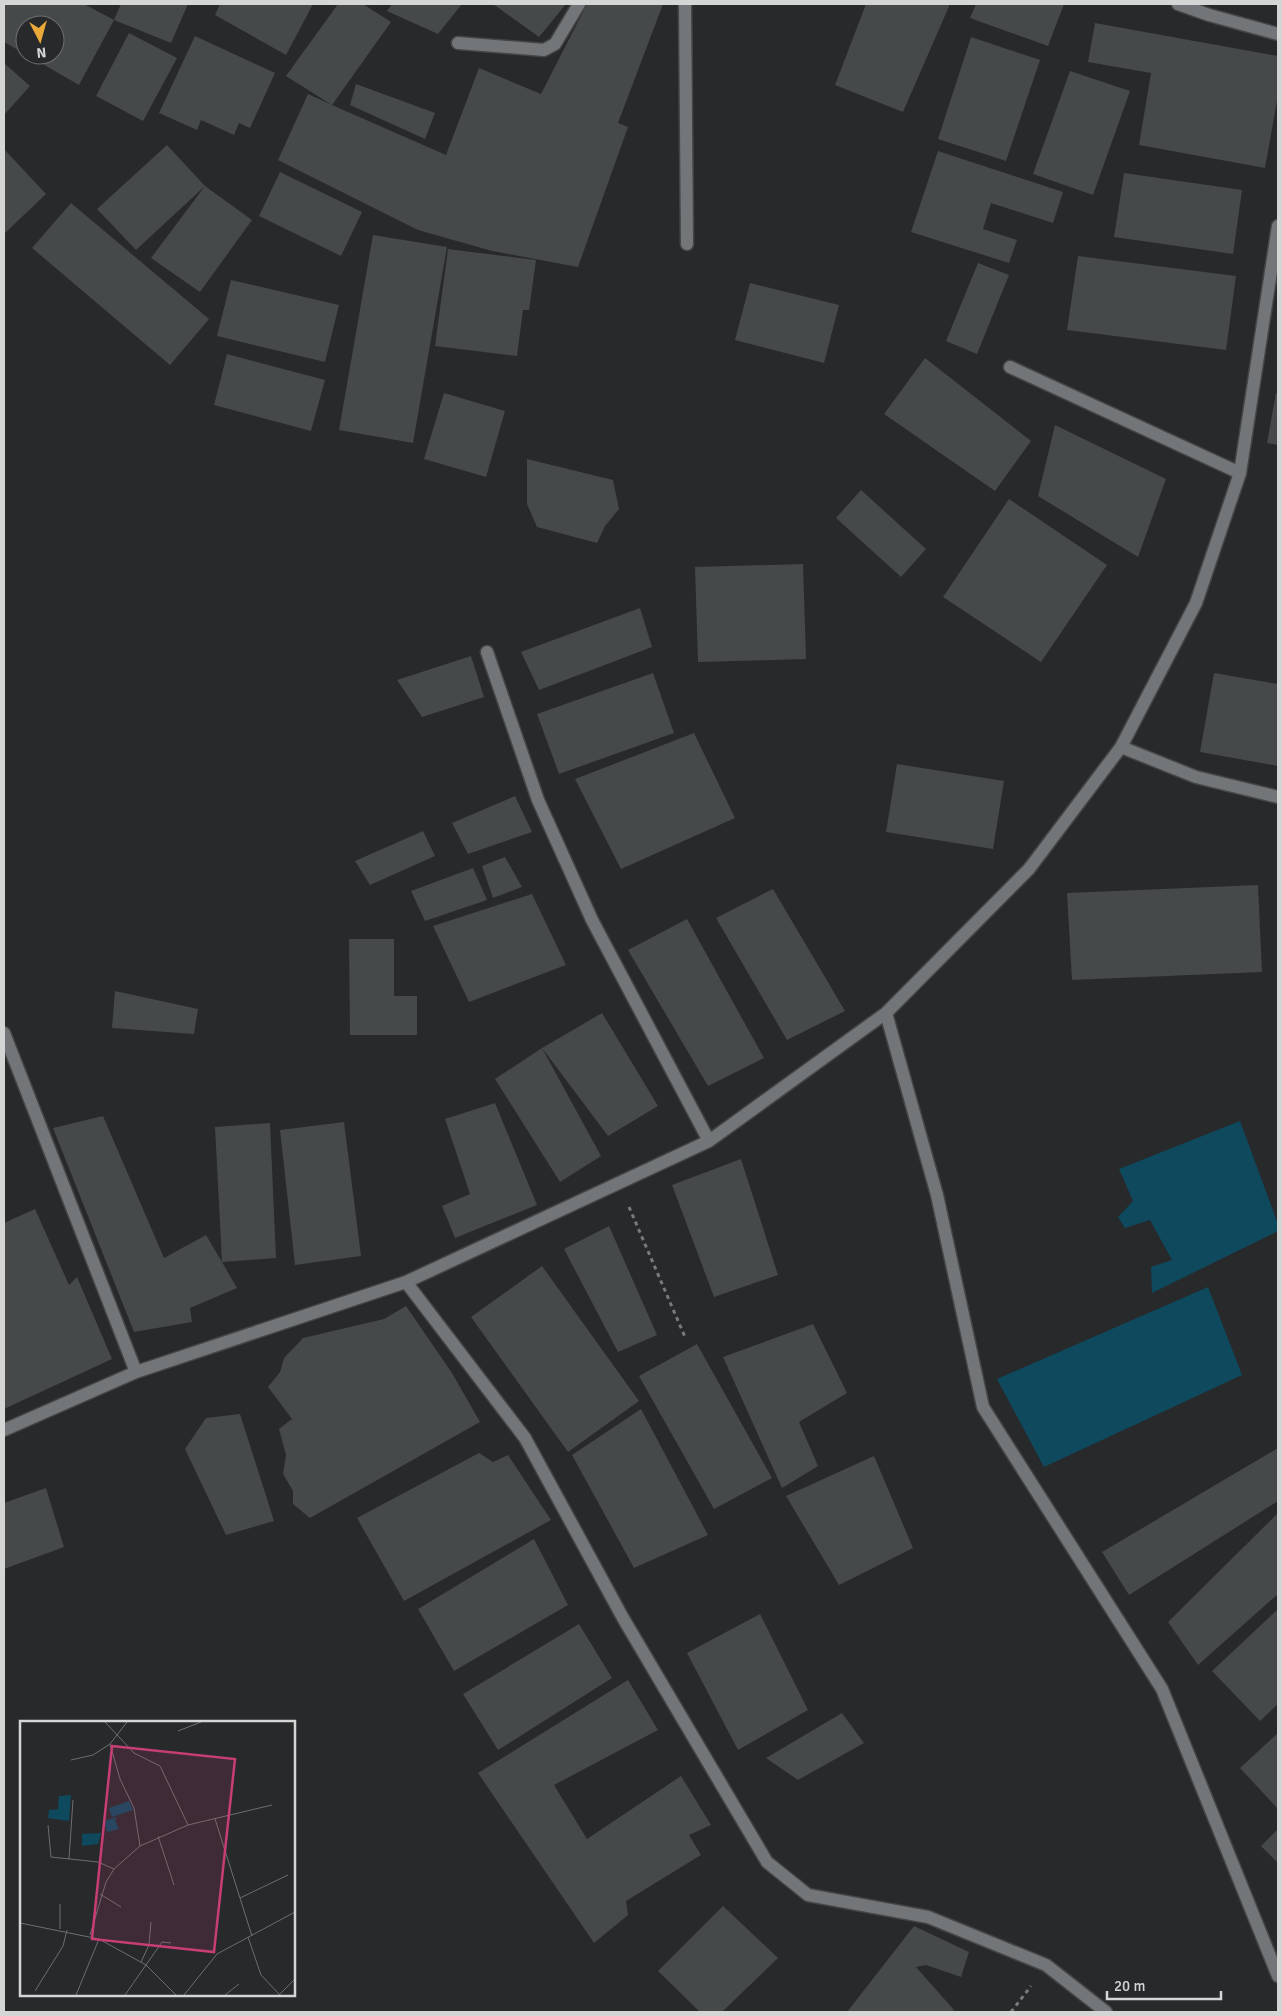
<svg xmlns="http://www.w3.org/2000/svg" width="1282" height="2016" viewBox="0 0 1282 2016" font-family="Signika,sans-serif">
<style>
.green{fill:#0f495e}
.building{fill:#454949}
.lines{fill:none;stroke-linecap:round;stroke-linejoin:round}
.minor-casing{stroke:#434546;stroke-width:15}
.path{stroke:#787a7b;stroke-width:3;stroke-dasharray:4 4;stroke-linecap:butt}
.minor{stroke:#737678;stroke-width:12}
.inset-road{fill:none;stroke:#6c6e6f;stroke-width:1}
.view{fill:#c63e74;fill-opacity:0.15;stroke:#c63e74;stroke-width:2.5}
.inset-edge{fill:none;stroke:#d4d6d6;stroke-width:2.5}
</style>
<rect width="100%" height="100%" fill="#27292b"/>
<!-- green -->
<path class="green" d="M1240,1121L1278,1224V1231L1152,1293L1151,1267L1172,1260L1150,1220L1125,1228L1118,1217L1133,1201L1119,1169Z
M1208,1287L1242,1375L1044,1467L997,1379Z"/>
<!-- building -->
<path class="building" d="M4,4H84L114,20L79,85L27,55H55V25H25V54L4,42Z
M121,4H188L171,43L114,20Z
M220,4H313L286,55L215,15Z
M338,4H363L391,22L332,105L446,155L479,68L541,94L587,4H663L618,123L628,127L578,267L492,251L418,230L278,160L308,94L332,105L286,76Z
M392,4H462L438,34L387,11Z
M493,4H566L539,37Z
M866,4H950L903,112L835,85Z
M976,4H1064L1048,46L970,18Z
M1095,23L1278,56V95L1265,168L1139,145L1151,73L1088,62Z
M129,33L177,58L143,121L96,96Z
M195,36L275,73L250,128L239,123L234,135L201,120L197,130L159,113Z
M971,37L1040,60L1006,161L938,139Z
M4,63L30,86L4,115Z
M1070,71L1130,91L1093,195L1033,174Z
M356,84L435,113L425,139L350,105Z
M167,145L205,186L252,220L200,292L151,258L205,186L136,250L97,209Z
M4,149L46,194L4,234Z
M938,151L1063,192L1053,223L991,203L983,229L1017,240L1009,263L911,232Z
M280,172L362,212L341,256L259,216Z
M1124,173L1242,190L1233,254L1114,237Z
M71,203L209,319L170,365L32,248Z
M373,235L447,247L413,443L339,430Z
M448,249L536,260L529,310H523L517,356L435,346Z
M1078,256L1236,276L1226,350L1067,330Z
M978,263L1009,275L977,354L946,341Z
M231,280L339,305L325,362L217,336Z
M750,283L839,305L824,363L735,340Z
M227,354L325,380L311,431L214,405Z
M925,358L1031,441L995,491L884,414Z
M444,393L505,411L486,477L424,459Z
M1276,393H1278V445L1267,443Z
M1055,425L1166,479L1138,557L1038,496Z
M527,459L613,480L619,509L605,526L597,543L537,527L527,504Z
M861,490L926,549L901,577L836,518Z
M1009,499L1107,565L1041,662L943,597Z
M803,564L806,659L698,662L695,567Z
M640,608L652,647L539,690L521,652Z
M471,656L484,697L422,717L397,680Z
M653,673L674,733L559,774L537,714Z
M1214,673L1278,684V766L1200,752Z
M694,733L735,818L621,869L575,779Z
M897,764L1004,781L993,849L886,832Z
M515,796L532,832L468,854L452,823Z
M423,831L435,856L370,885L355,861Z
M505,857L522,887L493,898L482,866Z
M473,868L487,900L425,921L411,891Z
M1258,885L1262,972L1072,980L1067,893Z
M773,889L845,1011L787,1040L716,918Z
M532,894L566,965L469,1002L433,926Z
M687,919L764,1058L708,1086L628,950Z
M349,939H394V996H417V1035H350Z
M115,991L198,1009L194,1034L112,1028Z
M602,1013L658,1106L608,1136L542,1048Z
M542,1048L601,1156L560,1182L495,1079Z
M495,1103L537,1205L455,1238L442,1206L470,1194L445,1119Z
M103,1116L164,1258L206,1235L222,1262L215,1127L270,1123L276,1258L222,1262L237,1288L190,1308L192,1322L134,1332L53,1128Z
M344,1122L361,1256L295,1265L280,1130Z
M741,1159L778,1275L714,1297L672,1185Z
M35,1209L69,1285L77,1277L112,1359L4,1409V1223Z
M609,1226L657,1335L618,1352L564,1249Z
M542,1266L639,1401L568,1452L471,1317Z
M406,1306L452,1373L480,1422L310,1518L293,1504V1491L283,1474L286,1455L279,1429L292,1419L268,1387L280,1372L284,1358L303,1338L384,1319Z
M813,1324L847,1393L799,1422L818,1466L782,1488L723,1357Z
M697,1344L772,1478L714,1509L639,1376Z
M641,1409L708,1535L634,1568L572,1455Z
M240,1414L274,1521L226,1535L185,1449L206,1418Z
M1278,1448V1501L1129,1595L1102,1552Z
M479,1453L493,1462L508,1455L551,1520L404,1601L357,1518Z
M874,1456L913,1548L839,1585L786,1496Z
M46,1488L64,1547L4,1569V1503Z
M1278,1513V1594L1198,1665L1168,1622Z
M534,1539L568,1605L454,1671L418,1609Z
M1278,1609V1704L1260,1721L1212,1671Z
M760,1614L808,1710L738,1750L687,1653Z
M579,1624L612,1678L498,1750L463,1694Z
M628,1680L658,1730L554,1785L587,1839L681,1776L711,1825L689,1835L701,1855L626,1901L628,1915L594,1943L478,1773Z
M842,1713L864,1743L798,1780L766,1758Z
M1278,1733V1809L1240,1768Z
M1278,1829V1863L1261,1846Z
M723,1906L778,1958L722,2012H700L658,1971Z
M914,1926L969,1952L961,1977L926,1965L916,1967L954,2010L951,2012H847Z"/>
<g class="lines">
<defs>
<path id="minor" d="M685,4L687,244
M1178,4L1209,15L1278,34
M458,43L544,50L555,44L579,4
M1010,367L1240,473
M487,652L538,800L592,920L709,1141
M1121,747L1196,777L1278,797
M886,1013L937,1195L983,1407L1162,1689L1278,1976
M4,1033L136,1372
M406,1282L525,1438L623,1618L767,1862L808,1895L928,1917L1046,1965L1106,2012
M4,1430L136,1372L406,1282L709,1141L886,1013L1029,869L1121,747L1196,603L1240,473L1278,226"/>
</defs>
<!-- minor casing -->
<use href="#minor" class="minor-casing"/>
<!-- path -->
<path class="path" d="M629,1207L685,1337
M1011,2012L1031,1986"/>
<!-- minor -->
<use href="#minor" class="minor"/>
</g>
<!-- overview -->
<g transform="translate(20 1721)">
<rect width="275" height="275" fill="#27292b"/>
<path d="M51,74L49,100L28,97L29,89L38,88L39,75ZM109,80L113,89L92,96L89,87ZM97,96L95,99L99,108L87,111L84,100ZM81,112L78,123L62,125V113Z" fill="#0f495e"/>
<path class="inset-road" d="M85,1L114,32L140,45L168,104M158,10L181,1M90,23L100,58L114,87L120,125M51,39L73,34L90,23L107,1M195,98L232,215M28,104L31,136L78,141L94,148M138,115L154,164M49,138L53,79M80,173L101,186M220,177L268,154M40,183V208M0,202L79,218L126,244L156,274M70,214L86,161L94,148L120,125L168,104L252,84M228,216L241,254L260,274M121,241L129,224L131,201M15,270L43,225L47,209M56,274L79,218M105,274L142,221L151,222M164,274L197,233L275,191M205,274L219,263M259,274L275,258"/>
<path class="view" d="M92,25L215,38L194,231L72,218Z"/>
<rect width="275" height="275" class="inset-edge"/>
</g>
<!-- border -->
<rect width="1282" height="2016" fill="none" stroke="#d4d6d6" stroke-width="10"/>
<!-- north arrow -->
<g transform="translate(40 40) rotate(174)"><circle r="24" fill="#27292b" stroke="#6c6e6f"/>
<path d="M0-4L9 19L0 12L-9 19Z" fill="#eba93a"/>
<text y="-8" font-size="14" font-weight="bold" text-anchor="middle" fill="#d4d6d6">N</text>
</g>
<!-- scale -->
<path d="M1107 1991v8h114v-8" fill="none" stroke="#d4d6d6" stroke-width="2.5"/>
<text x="1114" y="1991" font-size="15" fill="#d4d6d6" stroke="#27292b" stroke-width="4" paint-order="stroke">20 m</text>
</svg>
